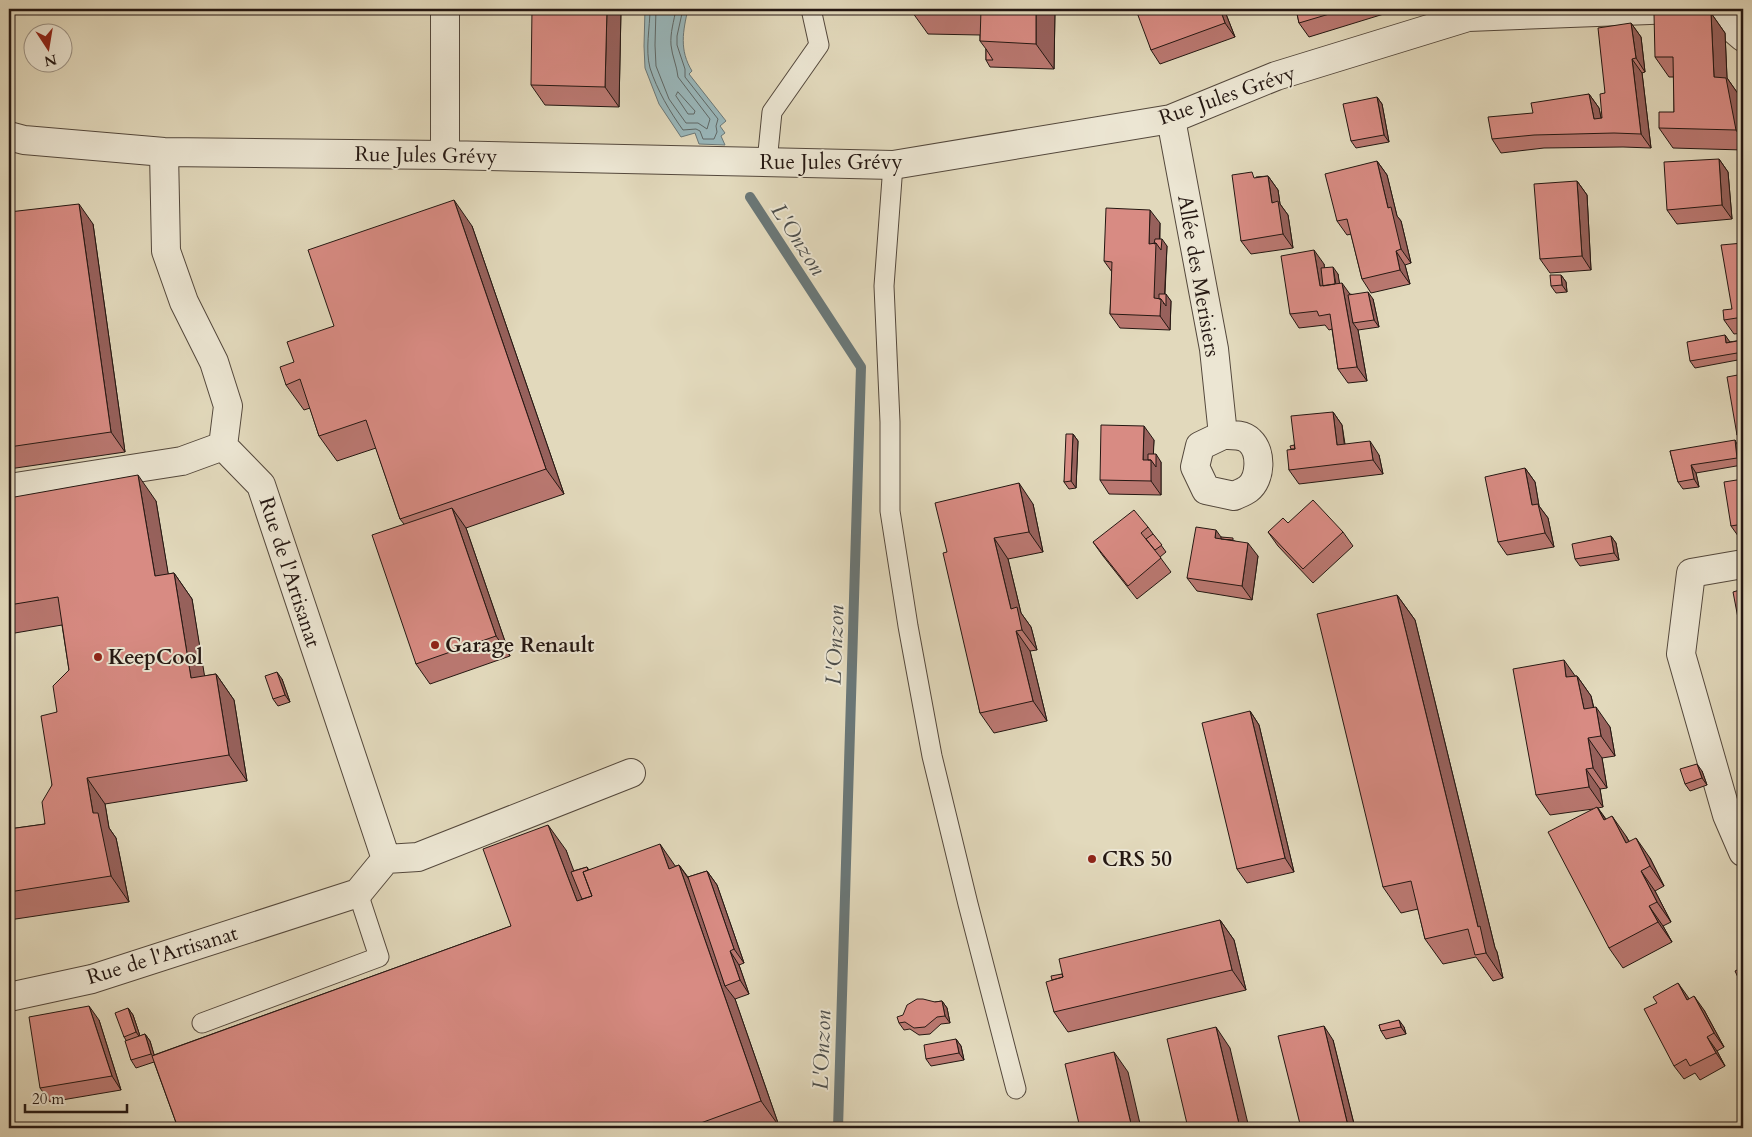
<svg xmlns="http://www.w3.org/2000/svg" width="1752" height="1137" viewBox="0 0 1752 1137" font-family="Cardo,serif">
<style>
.water{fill:#99b7bb;stroke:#6a7777}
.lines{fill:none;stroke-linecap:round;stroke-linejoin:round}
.shore{stroke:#5e6766;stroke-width:1}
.stream{stroke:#6a7777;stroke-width:10}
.lane-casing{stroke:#54483c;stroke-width:21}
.street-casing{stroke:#54483c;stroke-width:30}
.lane{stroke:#ece6d3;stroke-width:19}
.street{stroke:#ece6d3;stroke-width:28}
.wall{fill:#ba7871;stroke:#241712}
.shaded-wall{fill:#97615c;stroke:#241712}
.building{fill:#d88b83;stroke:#241712}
.poi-dot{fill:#8f2418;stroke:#ece6d3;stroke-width:2}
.labels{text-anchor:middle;stroke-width:4;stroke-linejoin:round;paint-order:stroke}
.street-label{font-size:21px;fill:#241712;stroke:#ece6d3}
.poi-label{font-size:21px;font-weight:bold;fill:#241712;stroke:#ece6d3;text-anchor:start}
.water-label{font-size:22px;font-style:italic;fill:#4d4f4d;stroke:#ece6d3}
</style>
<rect width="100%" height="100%" fill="#e2d9bc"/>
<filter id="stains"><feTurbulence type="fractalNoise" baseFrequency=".004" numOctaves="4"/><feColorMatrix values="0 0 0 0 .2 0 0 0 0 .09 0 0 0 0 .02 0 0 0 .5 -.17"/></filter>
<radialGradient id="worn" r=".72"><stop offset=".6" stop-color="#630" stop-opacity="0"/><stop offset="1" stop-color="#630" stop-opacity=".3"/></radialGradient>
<!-- water -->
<path class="water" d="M645,9H688C683,31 679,50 692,71L689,74L726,121L720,126L725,133L721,136L725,145L699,144L695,133L681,137L659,104L645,68L644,46Z"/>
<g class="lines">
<!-- shore -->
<path class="shore" d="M650,9C650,28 645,49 650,68C657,90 670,112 683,130L696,129L700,131L703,139H714L717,132L716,126L718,119L685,77V69L677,45V36L683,9
M656,9L655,45L656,66L669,99L686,123H698L707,129L710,119L678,77C677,66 672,56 671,45C670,33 674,21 676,9
M678,92L695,111L694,114H688L676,96Z"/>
<!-- stream -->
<path class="stream" d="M750,197L861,367L838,1128"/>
<defs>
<path id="lane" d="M767,162L772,112L819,45L811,9
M893,165L884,286L890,422V511L908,626L932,756L968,904L1016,1089
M202,1023L379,957L358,893"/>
<path id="street" d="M1718,9L1723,20L1743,37
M1171,119L1214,349L1223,435L1200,446L1195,467L1206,490L1234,496C1238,494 1244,492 1248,489C1261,479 1262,452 1250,441C1243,434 1232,435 1223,435
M9,136L24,140L164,152L445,155L893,165L1171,119L1276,76L1468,17L1676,9
M164,152L166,251L184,302L214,362L228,406L223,446L261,485L386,859
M445,155V9
M9,488L182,461L223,446
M1743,564L1691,573L1681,654L1727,815L1743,852
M9,997L92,979L358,893L386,859L418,857L631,773"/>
</defs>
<!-- lane casing -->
<use href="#lane" class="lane-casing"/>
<!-- street casing -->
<use href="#street" class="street-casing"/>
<!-- lane -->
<use href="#lane" class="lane"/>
<!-- street -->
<use href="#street" class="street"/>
</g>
<!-- wall -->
<path class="wall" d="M621,9L619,107L545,105L531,85Z
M910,9H1055L1054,69L990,67L986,60V49L980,41V35L928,34Z
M1140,9H1224L1235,37L1160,64L1151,50Z
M1296,9H1400L1309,37L1299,23Z
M1711,13L1725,33L1727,78L1741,98L1743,113V150L1673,148L1659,128L1674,112V77H1669L1655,57Z
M1631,23L1641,37L1645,72L1642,73L1651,148L1623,147L1544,148L1501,153L1492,139L1533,113L1589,94L1599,108L1601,118H1602L1605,93Z
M1377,97L1382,104L1389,142L1356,148L1351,141Z
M1719,159L1728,172L1732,219L1677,224L1667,210Z
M1377,161L1387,175L1397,216L1401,221L1411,263L1405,265L1410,284L1371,293L1362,279L1351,234L1347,235L1337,221Z
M1268,176L1278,190L1280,204L1288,215L1293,248L1251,254L1241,241L1256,177Z
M1577,181L1587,195L1591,270L1550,273L1540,259Z
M9,212L93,224L125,452L9,469Z
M1160,223V239L1167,246L1165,294L1171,301L1170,330L1120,328L1110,314L1112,272L1104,261Z
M472,226L564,494L466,528L510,656L430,684L416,664L404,524L400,519L376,448L337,461L319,436L310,408L304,410L286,385L294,362L334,326Z
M1743,243V333L1734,334L1724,320L1732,309Z
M1324,264V268L1338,274L1339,283L1350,294L1373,299L1379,327L1358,330L1367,381L1348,383L1338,369L1332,329L1329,330L1325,325L1299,328L1290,314Z
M1561,275L1566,282L1567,292L1556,293L1551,286Z
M1725,335L1729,342L1743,340V359L1695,368L1690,361Z
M1743,374V443L1737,435Z
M1333,412L1342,425L1345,444L1379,455L1383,474L1299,484L1289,470L1291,449L1294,445Z
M1073,434L1078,441L1076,488L1069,489L1064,482Z
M1154,440L1153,454L1161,462V495L1109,494L1100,480Z
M1739,448L1742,465L1696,473L1699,487L1683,489L1678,482L1670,451Z
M1525,468L1535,482L1539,506L1548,518L1554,547L1507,555L1498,542Z
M1743,479V539L1741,540L1731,526Z
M9,498L156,501L168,574L174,573L192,599L204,676L216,674L234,700L247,781L105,804L109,828L116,838L129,902L9,920V829L45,824L52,785L57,712L69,670L62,625L9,634Z
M1033,504L1043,552L1008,559L1021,613L1031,627L1037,650L1030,651L1047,721L994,733L980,713L947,552Z
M1148,527L1166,552L1160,557L1171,572L1137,599L1103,556L1093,542Z
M1268,532H1343L1353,546L1313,583L1278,546Z
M1611,536L1616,543L1619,560L1580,566L1575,559Z
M1221,537L1235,541L1258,556L1252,600L1197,591L1187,578Z
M1397,595L1415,620L1495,948L1497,952L1503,978L1493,981L1476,957L1443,964L1425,939L1418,909L1401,913L1383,887Z
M1575,676H1577L1591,696L1594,708L1610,727L1615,756L1602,758L1607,788L1600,789L1603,807L1598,808L1606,819L1626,836L1629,841L1650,858L1664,886L1655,891L1671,922L1663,926L1672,942L1623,968L1609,948L1593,809L1550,815L1536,795Z
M282,679L290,702L278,706L273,699Z
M1250,711L1259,725L1294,872L1247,883L1237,869Z
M1702,771L1707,785L1690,791L1685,784Z
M566,850L573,871L587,867L589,870L676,866L679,865L688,877L707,871L717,885L744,963L739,965L749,994L735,999L779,1126L774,1128H178L154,1062L136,1068L131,1060L126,1040L124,1037L128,1008L133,1015L140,1036L145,1034L150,1041L154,1055L511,926Z
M1220,920L1234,940L1246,990L1068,1032L1054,1012L1052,980L1062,974Z
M1689,999L1704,1010L1724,1047L1717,1051L1725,1066L1700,1080L1695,1073L1684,1079L1674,1066Z
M942,1001L947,1008L950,1023L941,1024L930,1034L919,1035L910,1029L904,1030L899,1023L935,1002Z
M99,1020L121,1090L50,1102L40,1088Z
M1379,1025L1404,1027L1406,1034L1386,1039L1381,1031Z
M956,1039L961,1046L964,1060L931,1066L926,1059Z
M1333,1040L1355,1128H1301Z"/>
<!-- shaded-wall -->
<path class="shaded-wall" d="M607,9H621L619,107L605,87Z
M1036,9H1055L1054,69L1036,44Z
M1220,9H1224L1235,37L1225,23Z
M1711,13L1725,33L1727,78L1741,98L1743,113V141L1736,130L1714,77Z
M1631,23L1641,37L1645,72L1636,58Z
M1632,59L1642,73L1651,148L1641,134Z
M1589,94L1599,108L1604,133L1594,119Z
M1377,97L1382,104L1389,142L1384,135Z
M1719,159L1728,172L1732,219L1722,205Z
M1377,161L1387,175L1397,216L1401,221L1411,263L1401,249L1388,208Z
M1268,176L1278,190L1280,204L1288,215L1293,248L1283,234L1272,203Z
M1577,181L1587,195L1591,270L1582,256Z
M454,200L472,226L564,494L546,469Z
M79,204L93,224L125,452L111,432Z
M1150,210L1160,223L1159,247L1162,239L1167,246L1164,304L1166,294L1171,301L1170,330L1160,316L1154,298L1149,244Z
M1314,250L1324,264L1328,292L1320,286Z
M1396,251L1405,265L1410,284L1400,270Z
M1333,267L1338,274L1342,298L1337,291Z
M1561,275L1566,282L1567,292L1562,285Z
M1342,283L1352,297L1353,323L1358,330L1367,381L1357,367Z
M1368,292L1373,299L1379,327L1374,320Z
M1725,335L1730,342L1726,343Z
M1333,412L1342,425L1346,458L1337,445Z
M1144,426L1154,440L1153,463L1156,454L1161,462V495L1151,481L1143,460Z
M1073,434L1078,441L1076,488L1071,481Z
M1735,440L1739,448L1742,465L1737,458Z
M1370,441L1379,455L1383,474L1373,460Z
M1691,465L1696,473L1699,487L1694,479Z
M1525,468L1535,482L1539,506L1548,518L1554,547L1545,533L1532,505Z
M138,475L156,501L173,602L155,576Z
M1019,483L1033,504L1043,552L1029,532Z
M452,508L466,528L510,656L496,636Z
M1216,530L1226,544L1215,538Z
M1611,536L1616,543L1619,560L1614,553Z
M994,538L1008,559L1021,613L1031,627L1037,650L1022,630L1011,609Z
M1248,543L1258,556L1252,600L1242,586Z
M174,573L192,599L209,703L191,678Z
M1397,595L1415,620L1495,948L1497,952L1503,978L1486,953L1478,927Z
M1016,631L1030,651L1047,721L1033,701Z
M1564,660L1578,680L1566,677Z
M277,672L282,679L290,702L285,695Z
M216,674L234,700L247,781L229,755Z
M1577,676L1591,696L1598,729L1584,709Z
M1596,707L1610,727L1615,756L1601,736Z
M1250,711L1259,725L1294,872L1285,858Z
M1588,738L1602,758L1607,788L1593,768Z
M1697,764L1702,771L1707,785L1702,778Z
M1586,769L1600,789L1603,807L1589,787Z
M87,778L105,804L109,828L116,838L129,902L111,876L93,813Z
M1597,807L1611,827L1604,820Z
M1612,816L1626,836L1640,863L1626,843Z
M548,825L566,850L592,919L577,901Z
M1636,838L1650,858L1664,886L1650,866Z
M660,844L678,870L669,869Z
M679,865L697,891L725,986L735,999L779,1126L761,1101Z
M707,871L717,885L744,963L734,949Z
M1641,871L1655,891L1671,922L1657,902Z
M1649,906L1663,926L1672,942L1658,922Z
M1220,920L1234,940L1246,990L1232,970Z
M730,951L739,965L749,994L740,980Z
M1678,983L1688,997L1697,1014L1687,1000Z
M1694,996L1704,1010L1724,1047L1714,1033Z
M942,1001L947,1008L950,1023L945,1016Z
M89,1006L99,1020L121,1090L112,1076Z
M128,1008L133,1015L141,1039L136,1032Z
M1399,1020L1404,1027L1406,1034L1401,1027Z
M1324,1026L1333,1040L1355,1128H1350L1348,1126Z
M1216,1027L1230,1048L1249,1128H1240Z
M145,1034L150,1041L156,1061L151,1054Z
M1707,1037L1717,1051L1725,1066L1716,1053Z
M956,1039L961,1046L964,1060L959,1053Z
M1114,1052L1128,1072L1141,1128H1132Z"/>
<!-- building -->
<path class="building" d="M532,9H607L605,87L531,85Z
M924,9H1036V44L980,41L981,10Z
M1140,9H1220L1225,23L1151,50L1136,10Z
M1296,9H1346L1299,23Z
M1711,13L1714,77L1726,78L1736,130L1659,128V112H1674L1673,57H1655L1654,14Z
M1631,23L1636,58L1632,59L1641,134L1614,133L1534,135L1492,139L1488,117L1533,113L1531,103L1589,94L1594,119L1602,118L1600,94L1605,93L1598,28Z
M986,49L993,60H986Z
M1377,97L1384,135L1351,141L1343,104Z
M1719,159L1722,205L1667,210L1664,162Z
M1377,161L1388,208L1391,207L1401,249L1396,251L1400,270L1362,279L1347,219L1337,221L1325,174Z
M1252,172L1254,178L1268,176L1272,203L1278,201L1283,234L1241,241L1232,175Z
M1577,181L1582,256L1540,259L1534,184Z
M454,200L546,469L400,519L366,420L319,436L300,379L286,385L280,367L294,362L287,342L334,326L308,250Z
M79,204L111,432L9,447V212Z
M1106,208L1150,210L1149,244L1156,243L1154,298L1161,299L1160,316L1110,314L1112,262L1104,261Z
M1155,239H1162L1161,250L1156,243L1154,244Z
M1743,243V317L1724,320L1723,310L1732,309L1721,245Z
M1314,250L1320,286L1342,283L1357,367L1338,369L1330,314L1319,316L1317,311L1290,314L1281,256Z
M1333,267L1335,284L1323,286L1321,268Z
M1550,275H1561L1562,285L1551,286Z
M1368,292L1374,320L1353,323L1348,295Z
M1159,294H1166V306L1161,299H1159Z
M1725,335L1726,343L1743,340V352L1690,361L1687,342Z
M1743,374V434L1737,435L1727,377Z
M1333,412L1337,445L1370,441L1373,460L1289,470L1287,450L1295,449L1291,416Z
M1101,425L1144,426L1143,460H1151V481L1100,480Z
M1066,434H1073L1071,481L1064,482Z
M1735,440L1737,458L1691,465L1694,479L1678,482L1670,451Z
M1294,445L1295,449H1291L1290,446Z
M1148,454H1156V467L1151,460H1148Z
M1525,468L1532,505L1538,504L1545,533L1498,542L1485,477Z
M138,475L155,576L174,573L191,678L216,674L229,755L87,778L93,813H98L111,876L9,892V829L45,824L42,802L52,785L41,716L57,712L53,686L69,670L58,597L9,605V498Z
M1743,479V524L1731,526L1724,482Z
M1019,483L1029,532L994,538L1011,609L1017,607L1022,630L1016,631L1033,701L980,713L943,553L947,552L935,503Z
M1313,500L1343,532L1303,569L1268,532L1283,518L1288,523Z
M452,508L496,636L416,664L372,535Z
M1134,510L1148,527L1141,533L1161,558L1128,586L1093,542Z
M1196,527L1216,530L1215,538L1248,543L1242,586L1187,578Z
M1153,534L1162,545L1155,550L1146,539Z
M1611,536L1614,553L1575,559L1572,544Z
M1221,537L1233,538V540L1221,539Z
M1743,589V644L1733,592Z
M1397,595L1478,927L1480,926L1486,953L1475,955L1468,929L1425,939L1411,881L1383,887L1317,614Z
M1564,660L1566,677L1577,676L1584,709L1596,707L1601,736L1588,738L1593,768L1586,769L1589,787L1536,795L1513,669Z
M277,672L285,695L273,699L265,676Z
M1250,711L1285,858L1237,869L1202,723Z
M1697,764L1702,778L1685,784L1680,769Z
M1597,807L1604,820L1612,816L1626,843L1636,838L1650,866L1641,871L1657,902L1649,906L1658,922L1609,948L1548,832Z
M548,825L577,901L592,896L583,872L660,844L669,869L679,865L761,1101L687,1128H178L152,1056L511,926L483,849Z
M587,867L588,870L583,872L592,896L582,899L571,872Z
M707,871L734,949L730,951L740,980L725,986L688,877Z
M1220,920L1232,970L1054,1012L1046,982L1063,977L1059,959Z
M1743,967V988L1735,971Z
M1062,974L1063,977L1052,980L1051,976Z
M1678,983L1687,1000L1694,996L1714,1033L1707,1037L1716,1053L1690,1066L1686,1059L1674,1066L1644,1009L1657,1003L1653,997Z
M917,999H923L935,1002L942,1001L945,1016L937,1017L925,1027L914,1028L905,1022L899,1023L897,1017L903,1015L907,1005Z
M89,1006L112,1076L40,1088L29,1017Z
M128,1008L136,1032L124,1037L115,1013Z
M1399,1020L1401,1027L1381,1031L1379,1025Z
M1324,1026L1348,1126L1339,1128H1301L1278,1036Z
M1216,1027L1240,1128H1188L1167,1039Z
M145,1034L151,1054L131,1060L125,1041Z
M956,1039L959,1053L926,1059L924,1045Z
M1114,1052L1132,1128H1080L1065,1064Z
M14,1123L55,1128H13Z"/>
<!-- markers -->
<g class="poi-dot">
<circle cx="435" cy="645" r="5"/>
<circle cx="98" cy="657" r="5"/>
<circle cx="1092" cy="859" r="5"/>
</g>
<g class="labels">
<!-- street labels -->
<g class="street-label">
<text transform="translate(1227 95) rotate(-19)" y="7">Rue Jules Grévy</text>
<text transform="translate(426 155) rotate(1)" y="7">Rue Jules Grévy</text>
<text x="831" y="169">Rue Jules Grévy</text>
<text transform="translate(1199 276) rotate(80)" y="7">Allée des Merisiers</text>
<text transform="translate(290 572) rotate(72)" y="7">Rue de l'Artisanat</text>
<text transform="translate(162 955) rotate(-17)" y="7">Rue de l'Artisanat</text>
</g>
<!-- poi labels -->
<g class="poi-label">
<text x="445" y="652">Garage Renault</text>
<text x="108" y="664">KeepCool</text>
<text x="1102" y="866">CRS 50</text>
</g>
<!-- water labels -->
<g class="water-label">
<text transform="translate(799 239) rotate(57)" y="8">L'Onzon</text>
<text transform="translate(834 645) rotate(-88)" y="8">L'Onzon</text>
<text transform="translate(821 1050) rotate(-88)" y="8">L'Onzon</text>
</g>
</g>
<!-- margin -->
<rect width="1752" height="1137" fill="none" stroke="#e2d9bc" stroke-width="30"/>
<rect x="10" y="10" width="1732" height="1117" fill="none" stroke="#241712" stroke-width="2.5"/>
<rect x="15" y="15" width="1722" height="1107" fill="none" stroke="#241712"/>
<!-- north arrow -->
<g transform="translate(48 48) rotate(168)"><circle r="24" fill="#ece6d3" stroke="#9c9386"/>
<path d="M0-4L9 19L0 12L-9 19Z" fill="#8f2418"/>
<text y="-8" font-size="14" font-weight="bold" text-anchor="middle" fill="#241712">N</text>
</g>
<!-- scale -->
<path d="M25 1104v8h102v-8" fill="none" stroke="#241712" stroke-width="2.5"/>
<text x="32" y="1104" font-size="15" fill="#241712" stroke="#ece6d3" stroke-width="4" paint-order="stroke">20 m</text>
<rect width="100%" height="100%" filter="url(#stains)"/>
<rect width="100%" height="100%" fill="url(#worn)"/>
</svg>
